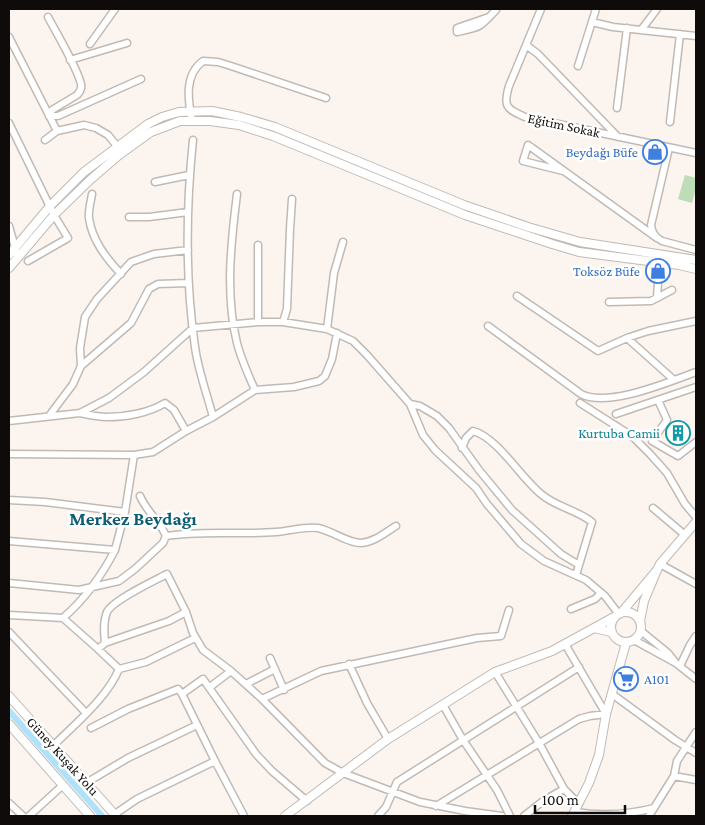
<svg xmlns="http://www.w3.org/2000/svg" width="705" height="825" viewBox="0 0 705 825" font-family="'Crimson Pro',serif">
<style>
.green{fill:#bcddb6}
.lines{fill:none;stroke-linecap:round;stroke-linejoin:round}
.canal{stroke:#ade3fa;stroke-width:6}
.minor-casing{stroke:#c1bab4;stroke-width:9}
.major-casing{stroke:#c1bab4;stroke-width:10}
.minor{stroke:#fff;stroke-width:6}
.major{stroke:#fff;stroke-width:8}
.labels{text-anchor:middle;stroke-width:5;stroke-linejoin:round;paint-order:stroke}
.street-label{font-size:14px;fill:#0e0b0a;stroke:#fff}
.shop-label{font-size:14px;fill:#366cbe;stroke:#fff;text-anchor:end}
.culture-label{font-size:14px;fill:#0d838f;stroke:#fff;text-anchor:end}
.district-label{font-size:19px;font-weight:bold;fill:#0c5e75;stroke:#fff}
</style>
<rect width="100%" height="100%" fill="#fcf4ef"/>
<!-- green -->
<path class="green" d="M685,175L696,178V188L692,203L678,199Z"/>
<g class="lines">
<!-- canal -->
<path class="canal" d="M9,711L102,816"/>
<defs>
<path id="minor" d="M541,9L509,86C503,106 506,109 525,117L696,153
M48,17C57,34 77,67 81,84C82,89 80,92 77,95L52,110L49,116H58L141,79
M489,17L457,28V32C481,27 479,28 496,10
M592,22L613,27L696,36
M641,30L657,9
M9,37L57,131
M90,44L115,9
M526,45L538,54L618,137
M70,60L127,43
M578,66L596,9
M617,108L627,28
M192,121C188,100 184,75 203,61L218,62L231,66L326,98
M670,122L680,34
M9,123L54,215L68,238L28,261
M45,140L57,131L84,125L96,128L108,135L117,146
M193,140C186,208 185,278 195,347C198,370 207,394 213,417
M669,148L651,225C652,233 655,237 662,241L696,250
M563,171L523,161L528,145L657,238
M155,182L189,175
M92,194C91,201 88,211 89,218C92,240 106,258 121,274
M237,194C231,242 225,295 237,343C241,359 248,374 255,390
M129,217H149L188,212
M9,226L18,258
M517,296L598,351L627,338L648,331L696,321
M657,298L658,283
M609,302L651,301L672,290
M258,322V245
M283,322L287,309L290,229L292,199
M488,326L581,394C608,408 668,382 696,372
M327,329L334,273L343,242
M627,338L674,380
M81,366L131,323L149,289L158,284L188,283
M658,400L667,420L652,441L678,456L696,442
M580,403L632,436L650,454L667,473L685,504L696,517
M410,404L420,406L437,416L449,428L479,470L512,510L561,554L579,565
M80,413C89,415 98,417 107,417C126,417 149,413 165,403L174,410L186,431
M616,414L696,387
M49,416L73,384L81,366L80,348L85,317L97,299L131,262L154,254L188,250
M9,421L80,413L109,398L144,372L193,328L258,322H283L327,329L353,341L367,355L410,404L423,435L435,450L476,488L487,504L521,544L544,561L586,580L605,596L618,613
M462,448L466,438L473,431C497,437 521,478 541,494C556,507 577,510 592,522L576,575
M9,454L134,455
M9,500L45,502L125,512
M653,508L685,535
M166,536C203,530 239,535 276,532C290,531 305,526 318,528C333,531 347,543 361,543C374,542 385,533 396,526
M9,541L115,550L125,512L134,455L153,452L186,431L213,417L255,390L294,387L319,381L325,376L332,359L337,333
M660,564L696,584
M9,583L79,590L119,581L135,569L163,543L166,536C160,521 146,511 140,496
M571,609L595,599L601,593
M9,615L63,618C86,598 101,577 115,550
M63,618L98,649L105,643L169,621L186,612
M9,632L86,713
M634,640L676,663L668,653L641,631
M105,643C104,633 103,622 107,612C113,600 154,581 167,574L186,612L193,633L203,650L231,671L262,699L325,763L343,773L420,802L465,811L502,816
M270,658L284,690
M349,664L367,703L388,739
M677,664L696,679
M680,666L690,645L696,636
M119,669L146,662L195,638
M495,672L539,743L564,789L579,804
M246,684L275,669
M210,687L231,671
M182,694L203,679L256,754L272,771L307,801
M612,694L675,740L696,753
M262,699L321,671L477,638L501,636L509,610
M443,705L463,740L497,790L510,816
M91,728L128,709L178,689L182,694L215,761L244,816
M53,746C75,724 107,698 119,669L98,649
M674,776L696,780
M86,783L128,758L197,725
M9,803L23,816
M436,806L579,719L590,716L606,714L565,644
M575,812C602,816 627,815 654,808
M115,814L137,799L215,761
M29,816L63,785
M378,816L386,807L397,782L579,667
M524,816L543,801L564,789
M649,816L674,776L677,761L696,732"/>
<path id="major" d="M9,255L50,206L84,172L148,124L162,117L179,112L212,111L241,117L275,127L464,205L528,227L580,242L696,260
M9,268L54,215L90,180L119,155L151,132L180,121H210L239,125L273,136L465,215L552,244L579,252L679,265L696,269
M657,570L660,564L696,522
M611 627a15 15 0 1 1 30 0a15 15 0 1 1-30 0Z
M621,613L657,570L644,601L640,621
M611,632L594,628L614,617
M9,696L116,816
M9,724L90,816
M285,816L388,739L495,672L552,651L594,628
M572,816L589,783L599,755L606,714L626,643"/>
</defs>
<!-- minor casing -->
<use href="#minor" class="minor-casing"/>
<!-- major casing -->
<use href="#major" class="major-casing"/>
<!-- minor -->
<use href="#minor" class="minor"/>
<!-- major -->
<use href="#major" class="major"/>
</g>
<!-- icons -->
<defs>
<symbol id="shop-ring" viewBox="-11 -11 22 22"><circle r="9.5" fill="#fff" stroke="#3f7fe0" stroke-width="1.5"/><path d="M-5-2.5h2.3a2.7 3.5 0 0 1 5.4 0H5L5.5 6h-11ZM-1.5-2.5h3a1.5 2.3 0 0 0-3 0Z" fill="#3f7fe0"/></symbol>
<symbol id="building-ring" viewBox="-11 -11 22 22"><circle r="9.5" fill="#fff" stroke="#0f9aa8" stroke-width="1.5"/><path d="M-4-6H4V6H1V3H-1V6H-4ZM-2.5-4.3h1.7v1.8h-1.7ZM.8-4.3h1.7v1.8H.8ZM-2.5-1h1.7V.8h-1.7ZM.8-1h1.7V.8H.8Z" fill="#0f9aa8"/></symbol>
<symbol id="supermarket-ring" viewBox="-11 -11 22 22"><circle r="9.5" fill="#fff" stroke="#3f7fe0" stroke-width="1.5"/><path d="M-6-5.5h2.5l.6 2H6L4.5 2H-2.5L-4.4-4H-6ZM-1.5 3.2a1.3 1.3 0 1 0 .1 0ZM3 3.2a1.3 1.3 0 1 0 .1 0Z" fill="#3f7fe0"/></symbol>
</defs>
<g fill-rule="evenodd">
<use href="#shop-ring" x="641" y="138" width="28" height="28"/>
<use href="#shop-ring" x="644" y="257" width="28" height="28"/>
<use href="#building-ring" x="664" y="419" width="28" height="28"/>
<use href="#supermarket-ring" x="612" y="665" width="28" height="28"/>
</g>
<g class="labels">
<!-- street labels -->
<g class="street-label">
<text transform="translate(564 125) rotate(12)" y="5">Eğitim Sokak</text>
<text transform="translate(63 756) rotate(48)" y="5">Güney Kuşak Yolu</text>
</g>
<!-- shop labels -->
<g class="shop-label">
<text x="638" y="157">Beydağı Büfe</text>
<text x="640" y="276">Toksöz Büfe</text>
<text x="644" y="684" text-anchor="start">A101</text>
</g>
<!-- culture labels -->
<g class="culture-label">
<text x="660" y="438">Kurtuba Camii</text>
</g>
<!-- district labels -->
<g class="district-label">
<text x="133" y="525">Merkez Beydağı</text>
</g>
</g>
<!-- border -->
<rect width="705" height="825" fill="none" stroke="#0e0b0a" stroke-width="20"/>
<!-- scale -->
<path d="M535 805v8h90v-8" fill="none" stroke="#0e0b0a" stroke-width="2.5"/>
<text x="542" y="805" font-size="15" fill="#0e0b0a" stroke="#ffffff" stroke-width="4" paint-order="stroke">100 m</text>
</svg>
